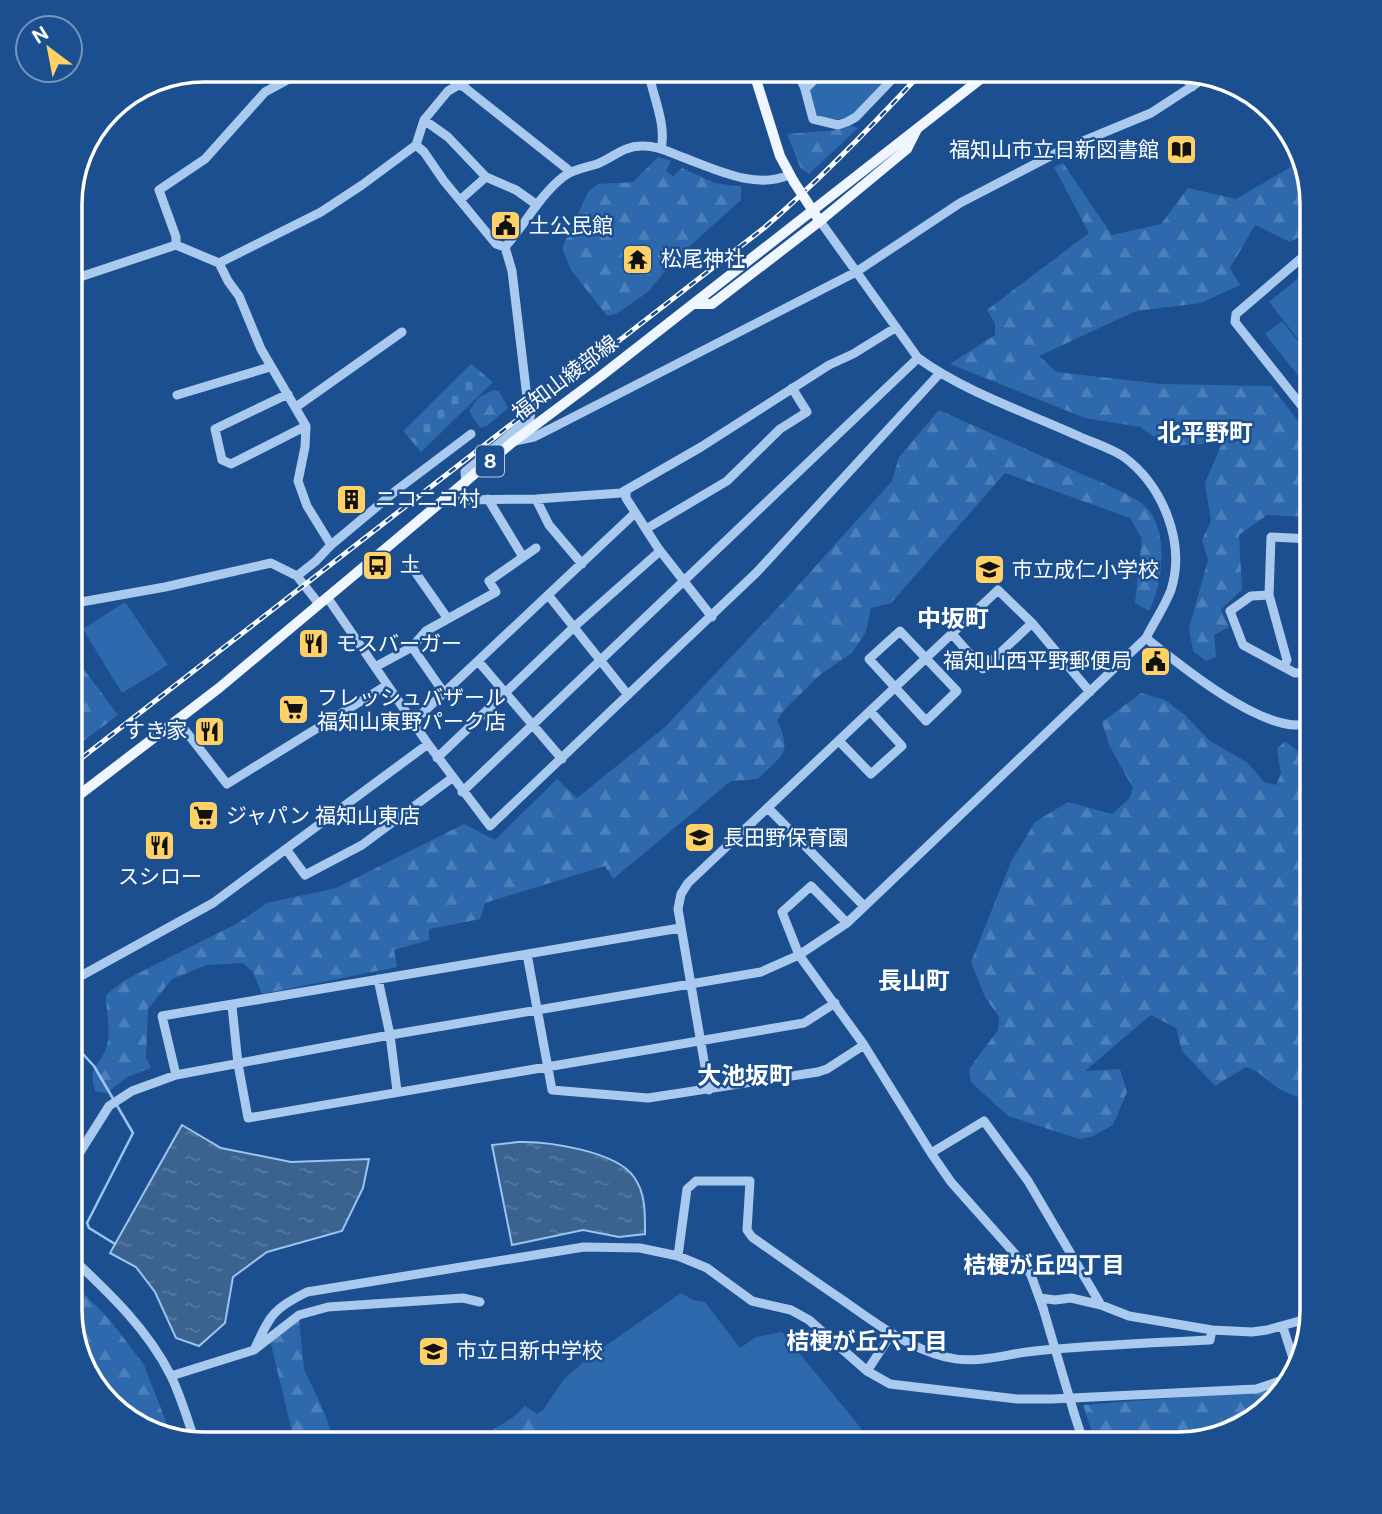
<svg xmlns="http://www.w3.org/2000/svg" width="1382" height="1514" viewBox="0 0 1382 1514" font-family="'Public Sans','Noto Sans JP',sans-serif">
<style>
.green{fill:#2e69ad}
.forest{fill:url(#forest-firs)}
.cemetery{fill:url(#cemetery-stones)}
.water{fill:url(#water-ripples);stroke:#9cc4f0;stroke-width:2}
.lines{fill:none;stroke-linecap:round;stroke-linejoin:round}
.stream{stroke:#9cc4f0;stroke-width:2.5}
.minor{stroke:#a9c9ee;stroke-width:9}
.major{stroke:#f0f6ff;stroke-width:10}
.rail-casing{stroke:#fff;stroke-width:5}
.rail{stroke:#1b4f8f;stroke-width:2.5;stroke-dasharray:8;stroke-linecap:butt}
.minor-bridge{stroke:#a9c9ee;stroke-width:9}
.major-bridge{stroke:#f0f6ff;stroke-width:10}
.labels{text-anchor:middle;stroke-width:5;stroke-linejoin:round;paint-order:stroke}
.shield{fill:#1b4f8f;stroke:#bbcadd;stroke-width:2}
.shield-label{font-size:19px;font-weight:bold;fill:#fff}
.poi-label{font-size:21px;fill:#fff;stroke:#1b4f8f;text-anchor:start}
.street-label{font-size:21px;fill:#fff;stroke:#1b4f8f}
.neighbourhood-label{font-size:23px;font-weight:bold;fill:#fff;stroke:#1b4f8f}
.quarter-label{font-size:24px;font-weight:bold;fill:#fff;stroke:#1b4f8f}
.rim{fill:none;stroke:#fff;stroke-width:3.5}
</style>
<defs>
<pattern id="forest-firs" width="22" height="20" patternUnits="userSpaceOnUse" patternTransform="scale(1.75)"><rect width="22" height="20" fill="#2e69ad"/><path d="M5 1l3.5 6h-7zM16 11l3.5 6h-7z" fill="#4d80b9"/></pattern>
<pattern id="cemetery-stones" width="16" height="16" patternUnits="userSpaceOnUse" patternTransform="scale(1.75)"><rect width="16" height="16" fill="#2e69ad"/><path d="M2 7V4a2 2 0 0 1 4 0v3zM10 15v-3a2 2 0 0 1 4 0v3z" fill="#4d80b9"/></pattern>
<pattern id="water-ripples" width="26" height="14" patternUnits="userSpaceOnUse" patternTransform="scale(1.75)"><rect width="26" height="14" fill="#3c6290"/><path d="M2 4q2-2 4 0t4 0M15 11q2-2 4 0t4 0" fill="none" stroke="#597aa1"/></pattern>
</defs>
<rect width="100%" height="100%" fill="#1b4f8f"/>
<!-- green -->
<path class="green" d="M827,70H894L852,116L835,120L817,116L809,89Z
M1312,267V357L1269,302Z
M1282,321L1312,359V393L1265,334Z
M125,602L168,665L122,693L83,629Z
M681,1293L693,1300L705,1302L740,1348L756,1337L782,1332L860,1427L867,1444H489L543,1410L564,1379L588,1358Z"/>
<!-- forest -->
<path class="forest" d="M1284,122L1312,204V230L1290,242L1255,225L1230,268L1240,285L1201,303L1136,311L1039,356L1057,372L1161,384L1271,386L1312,439V517L1267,515L1239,535L1242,590L1221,609L1229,627L1214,635L1216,657L1206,661L1193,651L1189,628L1208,560L1202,540L1211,521L1205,483L1222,443L1167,446L1140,427L1085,418L950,364L995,335V323L987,310L1089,233L1054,167L1063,163L1112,235L1161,224L1188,188L1236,199L1296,164Z
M851,126L858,128L809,174L800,167L787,134L837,130Z
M658,157L671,161L666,171L673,176L682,168L715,183L741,187V200L673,261L648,292L616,314L607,316L571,270L562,248L588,192L598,184L633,182Z
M494,390L499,391L508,408L487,426L480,428L469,411L478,398Z
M939,410C985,431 1031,451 1077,472C1093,479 1131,494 1144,505C1170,528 1163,584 1149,611L1135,603L1142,539L1130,518L1005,473L891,603L871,608L866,632L852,653L821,674L784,710L777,720C793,755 782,754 758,779L731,781L613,879L605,866L485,903L480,919L429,929V940L394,950L397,967L262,994L253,972L243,963L207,965L172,979L148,1009L146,1057L151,1068L127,1077L107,1093L95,1091C87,1065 101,1066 107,1045C111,1034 106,1008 106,995L125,980L238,923L267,903L336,888L464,824L495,840L557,779L577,798L665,727L787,598L892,481L899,457Z
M70,651L118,715L70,751Z
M1141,693L1165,700L1185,715L1210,741L1248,763L1264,782L1276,785L1281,774L1277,749L1285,741L1312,763V1100C1296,1098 1278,1090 1265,1078C1258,1072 1256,1070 1246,1067L1215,1086L1182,1051L1176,1028L1151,1015L1085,1071L1120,1069L1127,1092L1113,1125L1091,1137L1079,1139L1008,1116L971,1082L969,1069L998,1030L999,1017L985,997L971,962L1011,862L1035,822L1068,802L1112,814L1129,799L1133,788L1109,745L1102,722Z
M70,1280L110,1320L144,1365L172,1437L145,1430L98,1392L70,1310Z
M299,1319L304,1369L325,1414L335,1444H295L270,1340Z
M1283,1387L1278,1394L1176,1444H1096L1083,1405L1274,1390Z
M525,1406L573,1437L610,1444H469L512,1418Z"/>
<!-- cemetery -->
<path class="cemetery" d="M471,364L493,382L421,452L403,431Z"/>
<!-- water -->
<path class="water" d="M182,1125L221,1148L291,1162L369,1159L363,1188L342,1231L267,1252L233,1277L225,1323L199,1346L176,1338L155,1292L136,1267L110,1253Z
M518,1142C547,1141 616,1151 634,1177C646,1194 645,1214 645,1234L619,1237L583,1230L512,1245L492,1145Z"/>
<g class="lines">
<!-- stream -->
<path class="stream" d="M70,1040L94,1066L133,1133L87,1223L89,1228L115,1244"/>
<!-- minor -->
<path class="minor" d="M444,70L456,84L464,87L571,172
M648,70C652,94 667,124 661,149
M797,70L805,89L813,119L838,125L847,122L856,117L901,70
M1180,70L1192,87
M805,89L824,70
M424,120L448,137L486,177
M416,145L424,152L444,181L496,244L505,247
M460,200L486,177L516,190L537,205
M176,245V237L159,190L205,159L265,92L298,74
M505,247C525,225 539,196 563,177C573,169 585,168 597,164C613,158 623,146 641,146C655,145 669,152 682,157C715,169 755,190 789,175
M1312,249L1236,314L1235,322L1312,419
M219,263L228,281L239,296L261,349L306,426L305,447L298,481L307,506L331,545L316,561L297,576
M70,276L77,278L176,245L219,263L321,212L362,185L416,145L424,120L448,91L485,70
M288,394L215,429L222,460L231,464L306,426
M177,395L270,367
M296,407L402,332
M515,441L534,437L552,428L856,272L960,203L1064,149L1151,113L1208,76
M466,482L465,472L530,418L531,411L528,406L512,271L505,247
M626,490V498L658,548L712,617
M452,494L461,500L536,499L621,493L701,447L829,365L853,354L895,328
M488,499L523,557
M536,499L549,525L582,564
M646,529L727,481L780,429L807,412L792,388
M1312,539L1271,537L1269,595L1251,596L1230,611L1243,645L1295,673L1312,672
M331,545L398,489L471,434
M411,566L448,619
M1269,595L1287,660L1284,667
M549,596L628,695
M327,597L428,744L490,826L757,572L940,373
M70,604L165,587L271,563L297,576L319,604
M900,631L957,691L926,721L869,659Z
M953,635L983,669L1032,623
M1146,638C1180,665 1252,724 1296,725C1301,725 1307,723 1312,721
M412,647L426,631L496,592L489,581L536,548
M478,661L562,759
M375,667L412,647L444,693
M177,720L227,784L387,685
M413,722L635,513
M839,741L871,774L902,746L870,711
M437,758L574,627L660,551
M462,792L918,358
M768,808L864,906
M286,849L305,875L362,845L452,778
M847,923L811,886L782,912L799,955L864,1045L931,1153L951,1182L1024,1264L1031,1275L1043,1308
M527,954L552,1090L648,1098L818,1072L827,1069L864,1045
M70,966L79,977
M378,979L390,1035L397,1091
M70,987L79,977L213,903L428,744
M232,1006L238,1064L248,1118L804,1023L835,1003
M176,1075L162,1016L680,928
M709,1090L678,909L681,894L688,883L998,590L1032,623L1090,692
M931,1153L984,1121L1028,1181L1101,1305
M70,1168L109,1106L132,1091L176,1075L390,1035L761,972L799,955L847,923L1146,638C1154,622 1165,606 1171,590C1186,543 1163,486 1124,457C1111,448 1091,442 1076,435C1023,411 965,392 918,358L820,221
M70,1256C108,1292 147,1328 171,1376C181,1397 188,1420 195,1442
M678,1256L687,1189L696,1181H750L747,1230L752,1237C783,1259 813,1280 844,1301C875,1323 908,1348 946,1357C976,1365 1005,1354 1035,1351C1093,1345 1152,1343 1210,1340L1212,1330
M1040,1298L1055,1300L1071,1298L1101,1305L1129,1316L1212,1330L1252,1332L1267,1330L1310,1318
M1283,1327L1297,1371
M254,1350C270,1316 272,1309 307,1292L584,1247L640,1248L678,1256L707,1268L752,1301L791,1310L809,1320L867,1371L890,1384L1017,1399H1052L1256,1389L1292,1377
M867,1371L892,1333
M171,1376L254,1350L299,1315L328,1307L463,1298L480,1302
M1074,1413L1084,1444
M1206,1435L1272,1401"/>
<!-- major -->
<path class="major" d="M753,70L780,156L794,182
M693,304H712L820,221L907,149L917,129
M70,802L219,688L514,441L601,376L992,70"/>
<defs>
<path id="rail" d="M70,767L764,228C821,179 873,125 924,70"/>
</defs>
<!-- rail casing -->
<use href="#rail" class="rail-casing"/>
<!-- rail -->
<use href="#rail" class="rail"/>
<!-- minor-bridge -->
<path class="minor-bridge" d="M1043,1308L1074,1413"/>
<!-- major-bridge -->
<path class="major-bridge" d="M794,182L817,217"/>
</g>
<!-- icons -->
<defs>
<symbol id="library-square" viewBox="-11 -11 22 22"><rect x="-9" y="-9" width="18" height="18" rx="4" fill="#ffd166" stroke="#1b4f8f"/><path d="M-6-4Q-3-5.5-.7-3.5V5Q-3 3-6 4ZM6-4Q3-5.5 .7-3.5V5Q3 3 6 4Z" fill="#111"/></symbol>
<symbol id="civic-square" viewBox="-11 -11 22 22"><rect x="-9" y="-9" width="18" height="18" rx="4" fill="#ffd166" stroke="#1b4f8f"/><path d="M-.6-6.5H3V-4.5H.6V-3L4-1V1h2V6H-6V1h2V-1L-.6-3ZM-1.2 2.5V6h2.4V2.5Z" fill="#111"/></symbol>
<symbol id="temple-square" viewBox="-11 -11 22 22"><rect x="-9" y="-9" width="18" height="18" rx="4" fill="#ffd166" stroke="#1b4f8f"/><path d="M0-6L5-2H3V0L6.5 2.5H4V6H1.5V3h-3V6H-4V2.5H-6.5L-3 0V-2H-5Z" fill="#111"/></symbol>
<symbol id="building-square" viewBox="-11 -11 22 22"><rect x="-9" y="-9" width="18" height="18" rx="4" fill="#ffd166" stroke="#1b4f8f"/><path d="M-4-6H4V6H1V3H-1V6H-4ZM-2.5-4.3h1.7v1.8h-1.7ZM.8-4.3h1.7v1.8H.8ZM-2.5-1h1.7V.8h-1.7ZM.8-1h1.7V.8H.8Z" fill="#111"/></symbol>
<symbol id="bus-square" viewBox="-11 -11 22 22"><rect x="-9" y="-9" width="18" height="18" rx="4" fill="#ffd166" stroke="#1b4f8f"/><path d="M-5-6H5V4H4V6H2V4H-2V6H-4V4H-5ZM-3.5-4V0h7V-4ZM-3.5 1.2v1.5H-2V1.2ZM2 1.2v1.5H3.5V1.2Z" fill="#111"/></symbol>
<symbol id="school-square" viewBox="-11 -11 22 22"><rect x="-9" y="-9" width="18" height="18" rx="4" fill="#ffd166" stroke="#1b4f8f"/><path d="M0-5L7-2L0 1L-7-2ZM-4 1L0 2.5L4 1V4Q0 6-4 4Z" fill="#111"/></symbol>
<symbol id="restaurant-square" viewBox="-11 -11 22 22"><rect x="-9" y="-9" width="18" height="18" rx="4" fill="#ffd166" stroke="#1b4f8f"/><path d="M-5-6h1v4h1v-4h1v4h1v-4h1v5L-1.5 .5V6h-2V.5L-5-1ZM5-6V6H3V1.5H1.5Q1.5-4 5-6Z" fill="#111"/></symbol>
<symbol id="supermarket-square" viewBox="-11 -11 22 22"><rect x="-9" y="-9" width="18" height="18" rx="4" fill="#ffd166" stroke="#1b4f8f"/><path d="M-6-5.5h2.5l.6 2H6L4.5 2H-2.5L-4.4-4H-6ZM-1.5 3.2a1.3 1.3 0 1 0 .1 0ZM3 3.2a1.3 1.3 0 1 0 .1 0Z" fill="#111"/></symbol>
</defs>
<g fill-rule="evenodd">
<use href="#library-square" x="1164" y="132" width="35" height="35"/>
<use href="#civic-square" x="488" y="208" width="35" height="35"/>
<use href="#temple-square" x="620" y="242" width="35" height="35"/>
<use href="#building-square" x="334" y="482" width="35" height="35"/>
<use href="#bus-square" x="360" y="548" width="35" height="35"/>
<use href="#school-square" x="972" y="552" width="35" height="35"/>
<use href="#restaurant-square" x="296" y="626" width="35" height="35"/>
<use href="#civic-square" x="1138" y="644" width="35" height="35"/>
<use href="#supermarket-square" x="276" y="692" width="35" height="35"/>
<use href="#restaurant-square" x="192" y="714" width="35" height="35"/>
<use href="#supermarket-square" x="186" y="798" width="35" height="35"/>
<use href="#school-square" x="682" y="820" width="35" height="35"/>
<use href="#restaurant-square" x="142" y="828" width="35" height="35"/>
<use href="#school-square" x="416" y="1334" width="35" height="35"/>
</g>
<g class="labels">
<!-- shield labels -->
<rect class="shield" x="476" y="445.5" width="28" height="31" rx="5"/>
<g class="shield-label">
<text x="490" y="468">8</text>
</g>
<!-- poi labels -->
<g class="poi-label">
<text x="1159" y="157" text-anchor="end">福知山市立日新図書館</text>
<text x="529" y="233">土公民館</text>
<text x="661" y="266">松尾神社</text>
<text x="375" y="506">ニコニコ村</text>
<text x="400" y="572">土</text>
<text x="1012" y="577">市立成仁小学校</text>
<text x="336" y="651">モスバーガー</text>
<text x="1132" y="668" text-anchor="end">福知山西平野郵便局</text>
<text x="317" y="705">フレッシュバザール<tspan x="317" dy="24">福知山東野パーク店</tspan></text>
<text x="187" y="738" text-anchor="end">すき家</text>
<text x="226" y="823">ジャパン 福知山東店</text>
<text x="723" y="845">長田野保育園</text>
<text x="160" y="884" text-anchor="middle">スシロー</text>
<text x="456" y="1358">市立日新中学校</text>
</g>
<!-- street labels -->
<g class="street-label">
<text transform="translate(565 378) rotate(-37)" y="7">福知山綾部線</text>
</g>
<!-- neighbourhood labels -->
<g class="neighbourhood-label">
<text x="1044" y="1273">桔梗が丘四丁目</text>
<text x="867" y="1349">桔梗が丘六丁目</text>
</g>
<!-- quarter labels -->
<g class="quarter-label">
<text x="1205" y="441">北平野町</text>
<text x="953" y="627">中坂町</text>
<text x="914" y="989">長山町</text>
<text x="745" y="1084">大池坂町</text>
</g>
</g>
<!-- crop -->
<path d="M0 0H1382V1514H0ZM204 82H1178A122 122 0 0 1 1300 204V1310A122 122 0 0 1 1178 1432H204A122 122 0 0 1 82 1310V204A122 122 0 0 1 204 82Z" fill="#1b4f8f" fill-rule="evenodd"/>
<path class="rim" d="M204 82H1178A122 122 0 0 1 1300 204V1310A122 122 0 0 1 1178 1432H204A122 122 0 0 1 82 1310V204A122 122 0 0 1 204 82Z"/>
<!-- north arrow -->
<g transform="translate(49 49) rotate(328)"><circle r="33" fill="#1b4f8f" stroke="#7695bc" stroke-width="2"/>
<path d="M0-5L12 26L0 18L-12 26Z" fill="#ffd166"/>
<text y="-10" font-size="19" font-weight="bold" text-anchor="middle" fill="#ffffff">N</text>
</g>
</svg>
